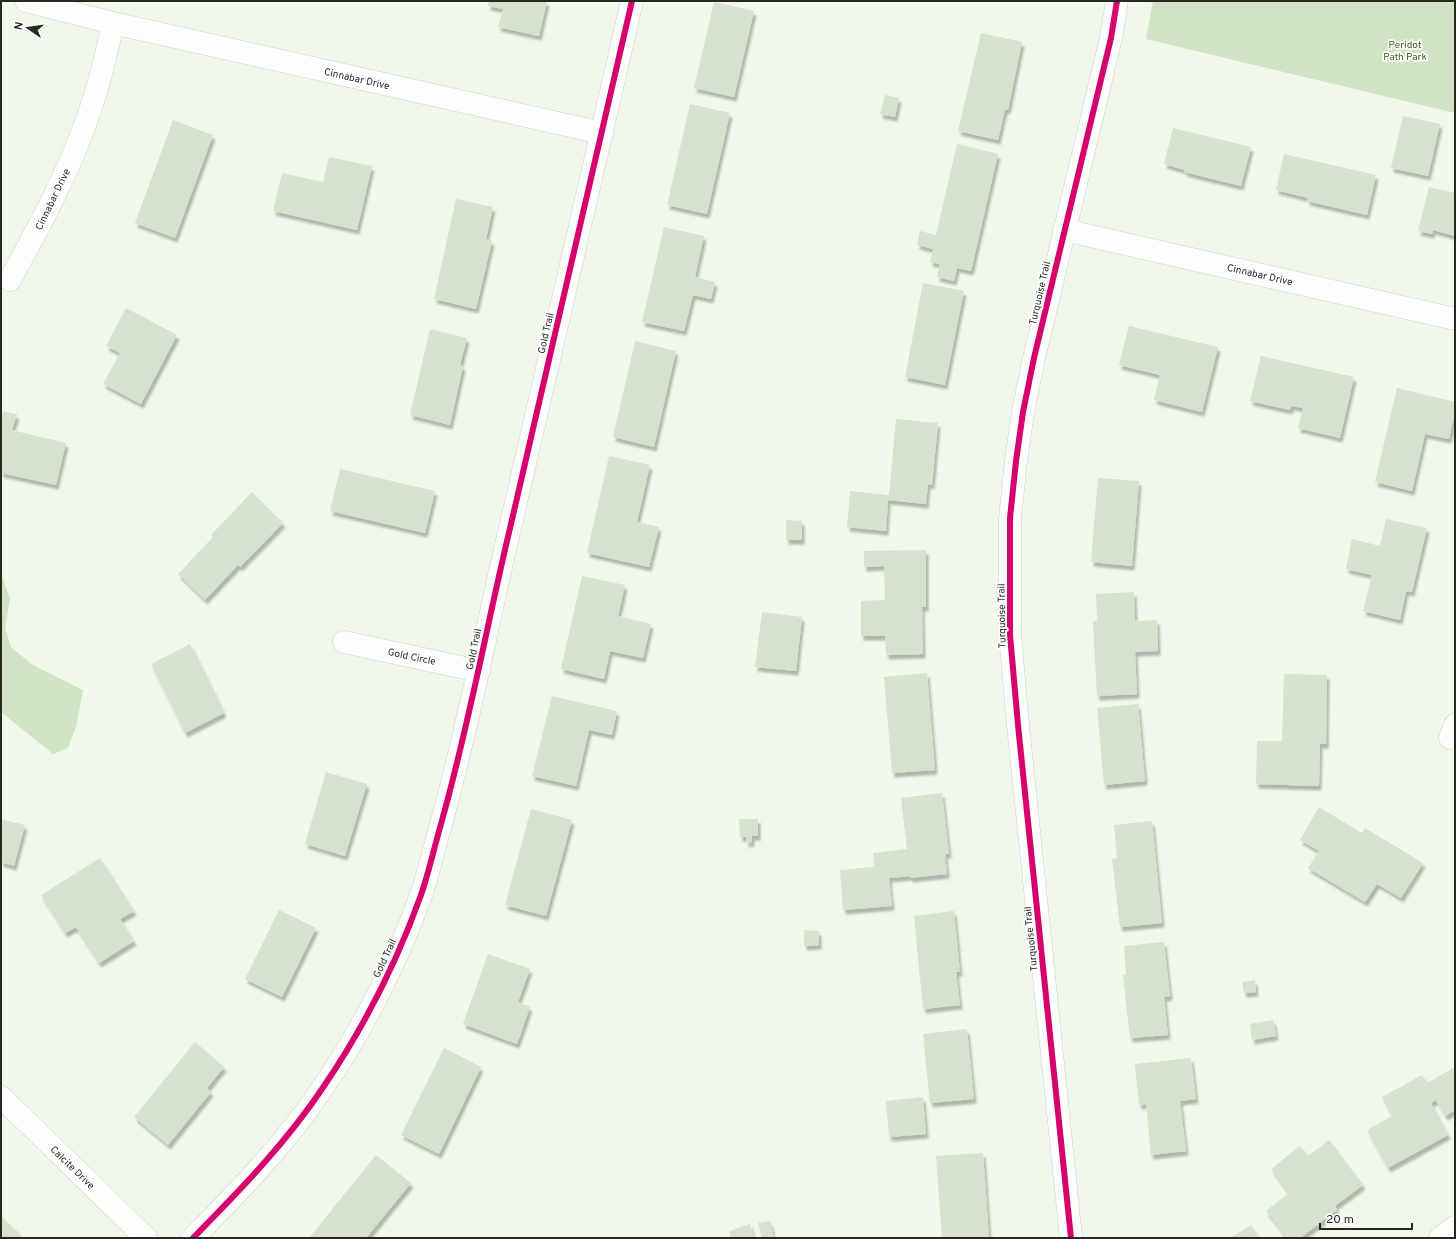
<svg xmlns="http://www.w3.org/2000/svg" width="1456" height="1239" viewBox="0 0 1456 1239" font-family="Overpass,sans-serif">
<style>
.green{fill:#d0e3c4}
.building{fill:#d6e1ce;filter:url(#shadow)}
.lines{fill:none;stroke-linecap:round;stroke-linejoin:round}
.minor-casing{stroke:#cbd2c6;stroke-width:23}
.minor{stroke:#fdfefc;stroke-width:22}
.cycleway-casing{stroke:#fff;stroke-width:8}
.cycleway{stroke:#d6006c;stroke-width:6}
.labels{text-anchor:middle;stroke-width:3.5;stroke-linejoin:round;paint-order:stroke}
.park-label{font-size:10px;fill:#385b1b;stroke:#fff}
.street-label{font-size:10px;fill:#242a20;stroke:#fff}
</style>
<defs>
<filter id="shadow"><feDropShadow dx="2.5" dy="4.5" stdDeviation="1" flood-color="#0004"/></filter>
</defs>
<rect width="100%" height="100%" fill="#eff8ea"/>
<!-- green -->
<path class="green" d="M1153,1H1455V113L1146,39Z
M1,573L10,599L5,628L11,647L33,665L83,690L77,723L68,748L53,754L1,712Z"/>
<!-- building -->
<path class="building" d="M489,1H547L539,36L498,27L503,9L488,6Z
M714,2L754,11L734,97L694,88Z
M981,33L1022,42L1008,110L1005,109L998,140L958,131Z
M885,95L899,98L895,117L880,114Z
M690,104L730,113L707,214L667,205Z
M1403,116L1440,124L1428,176L1391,168Z
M173,120L213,135L175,238L135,223Z
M1173,128L1251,147L1241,186L1184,172L1185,170L1164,164Z
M957,144L998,154L971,271L957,268L954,281L937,277L940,264L930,262L933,249L917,245L920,231L936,235Z
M1284,154L1376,175L1367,215L1307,201L1308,198L1276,190Z
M329,157L372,166L357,230L273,211L282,173L323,182Z
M1429,187L1455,193V236L1433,230L1432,234L1418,231Z
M456,199L493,207L486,239L492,241L476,309L434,299Z
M664,227L704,236L695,277L715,282L711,299L693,295L684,331L642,322Z
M923,283L964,291L945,385L905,377Z
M126,308L177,335L141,404L103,384L120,353L106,346Z
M1129,326L1218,347L1202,412L1154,400L1160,375L1119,365Z
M430,329L467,338L460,365L463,366L450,425L410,415Z
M635,341L676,351L654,447L613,437Z
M1261,356L1354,377L1340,438L1298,428L1303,408L1291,406L1290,410L1250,401Z
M1397,388L1455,402V412L1449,439L1425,434L1412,491L1375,482Z
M1,411L17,414L12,430L66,443L56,485L1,473Z
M896,419L938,423L932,485L928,484L926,504L888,500L886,531L847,527L850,491L889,495Z
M609,456L650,465L637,522L659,527L649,567L587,553Z
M340,469L435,491L425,533L330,511Z
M1098,478L1139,481L1132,566L1091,562Z
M252,492L283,523L240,567L238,565L205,600L178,574L213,537L211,535Z
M1386,519L1427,528L1412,592L1406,591L1400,620L1363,611L1372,575L1346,569L1352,539L1380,546Z
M786,520L802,521V540H786Z
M926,550V607H922L923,654L886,655L885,636H861V601L885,600L884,566L864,567V551Z
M582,576L625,585L618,616L651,624L643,658L610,651L604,679L561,669Z
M1134,592L1135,621L1157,620L1158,651L1135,652L1137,694L1097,696L1093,621H1097L1096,594Z
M762,612L802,617L796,671L755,667Z
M190,644L224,713L185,733L151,664Z
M927,673L935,770L892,773L884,677Z
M1284,674L1327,675L1326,744H1320L1319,786L1256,784L1257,741H1282Z
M552,696L617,711L612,735L589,730L576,786L532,776Z
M1138,704L1145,781L1104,785L1097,708Z
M326,772L367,784L345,856L305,844Z
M942,793L949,854H945L947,874L910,878V876L889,878L892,906L843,910L840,870L874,867L873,853L907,849L901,798Z
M1319,807L1362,833L1365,828L1423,863L1401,898L1377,884L1365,902L1308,868L1319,851L1300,840Z
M531,809L572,820L546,916L505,905Z
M1,819L25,825L14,866L1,862Z
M739,819H758V836H752V842L746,843V837H740Z
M1152,821L1162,923L1120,927L1112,859L1117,858L1114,825Z
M100,858L134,911L120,919L134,941L99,963L76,927L65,933L41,895Z
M279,910L316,928L282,997L245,979Z
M954,911L960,972H956L960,1005L923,1009L914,916Z
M804,930L819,931V945L804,946Z
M1164,942L1170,996L1164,997L1168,1035L1130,1038L1123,975H1126L1124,946Z
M488,954L530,969L518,1002L530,1007L517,1044L463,1024Z
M1255,980L1256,992L1244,993L1242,982Z
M1273,1020L1276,1036L1252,1040L1250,1024Z
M967,1029L974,1099L930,1103L923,1034Z
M195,1042L224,1067L207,1088L211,1092L168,1145L134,1117Z
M444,1048L481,1067L439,1154L401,1135Z
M1191,1058L1196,1099L1180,1101L1186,1151L1151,1155L1146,1104L1139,1105L1135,1064Z
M1455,1067V1110L1445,1116L1436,1100L1431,1103L1448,1135L1388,1168L1367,1130L1392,1116L1382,1097L1422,1075L1427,1083Z
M923,1097L926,1134L889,1137L886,1101Z
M1329,1140L1363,1185L1335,1206L1337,1210L1300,1238H1287L1266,1211L1289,1193L1271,1169L1300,1146L1308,1156Z
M983,1153L989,1238H942L936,1156Z
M376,1155L411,1183L366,1238H309Z
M1,1216L24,1238H1Z
M770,1221L774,1238H762L758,1223Z
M750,1224L754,1238H731L729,1231Z
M1251,1225L1259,1238H1230Z"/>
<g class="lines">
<defs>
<path id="minor" d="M26,1L113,23L602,133
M1064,230L1455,319
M10,280C36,232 62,185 81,135C96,99 105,61 113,23
M344,642L479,671
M1450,738L1455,725
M1,1097L146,1238
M193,1238C240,1190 287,1142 324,1086C364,1027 397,962 421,895C429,872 434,848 441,824C469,725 487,624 511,524C551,349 592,175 632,1
M1071,1238L1018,725L1010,635V518L1016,461L1023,412L1034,358L1111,38L1117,1
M1440,1238L1455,1227"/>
</defs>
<!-- minor casing -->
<use href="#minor" class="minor-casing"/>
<!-- minor -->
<use href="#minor" class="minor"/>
<defs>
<path id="cycleway" d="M193,1238C240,1190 287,1142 324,1086C364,1027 397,962 421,895C429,872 434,848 441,824C469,725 487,624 511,524C551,349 592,175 632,1
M1071,1238L1018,725L1010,635V518L1016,461L1023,412L1034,358L1111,38L1117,1"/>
</defs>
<!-- cycleway casing -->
<use href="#cycleway" class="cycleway-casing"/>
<!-- cycleway -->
<use href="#cycleway" class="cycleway"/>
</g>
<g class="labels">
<!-- park labels -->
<g class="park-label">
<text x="1405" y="48">Peridot<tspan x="1405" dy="12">Path Park</tspan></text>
</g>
<!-- street labels -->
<g class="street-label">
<text transform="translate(357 78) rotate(13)" y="4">Cinnabar Drive</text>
<text transform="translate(52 199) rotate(-64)" y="4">Cinnabar Drive</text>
<text transform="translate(1260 274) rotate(13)" y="4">Cinnabar Drive</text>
<text transform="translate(1039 293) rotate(-77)" y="4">Turquoise Trail</text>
<text transform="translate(545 333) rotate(-77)" y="4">Gold Trail</text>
<text transform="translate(1001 616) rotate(-91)" y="4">Turquoise Trail</text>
<text transform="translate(473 649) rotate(-78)" y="4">Gold Trail</text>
<text transform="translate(412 656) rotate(12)" y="4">Gold Circle</text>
<text transform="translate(1030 939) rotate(-96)" y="4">Turquoise Trail</text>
<text transform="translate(384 958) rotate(-65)" y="4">Gold Trail</text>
<text transform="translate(73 1167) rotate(44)" y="4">Calcite Drive</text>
</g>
</g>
<!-- border -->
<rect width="1456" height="1239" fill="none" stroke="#242a20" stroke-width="4"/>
<!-- north arrow -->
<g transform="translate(28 28) rotate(283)" stroke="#ffffff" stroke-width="3" paint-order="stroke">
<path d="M0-3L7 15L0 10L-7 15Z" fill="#242a20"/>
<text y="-6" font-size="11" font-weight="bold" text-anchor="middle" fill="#242a20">N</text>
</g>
<!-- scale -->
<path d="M1320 1223v6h92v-6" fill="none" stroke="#242a20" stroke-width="2"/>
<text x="1326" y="1223" font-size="12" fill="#242a20" stroke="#ffffff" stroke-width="3" paint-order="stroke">20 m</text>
</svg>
